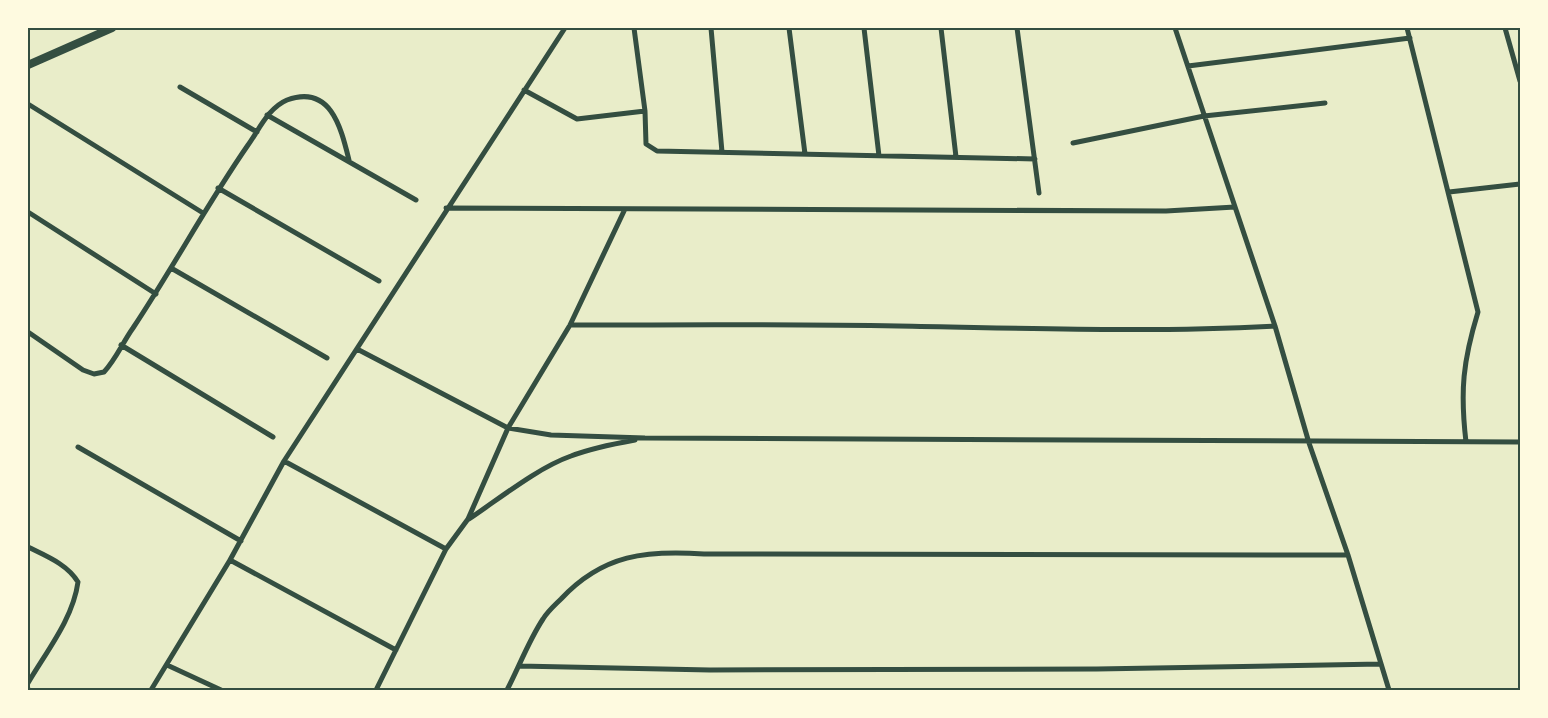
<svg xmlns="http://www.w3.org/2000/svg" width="1548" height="718" viewBox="0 0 1548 718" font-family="Mulish,sans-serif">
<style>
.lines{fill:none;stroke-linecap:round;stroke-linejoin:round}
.minor{stroke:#344e41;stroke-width:5}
.tertiary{stroke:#344e41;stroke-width:8}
.neatline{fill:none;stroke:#344e41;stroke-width:2}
</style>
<rect width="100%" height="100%" fill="#e9edc9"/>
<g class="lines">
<!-- minor -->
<path class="minor" d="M634,28L645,111L646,144L657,151L1035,159
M711,28L722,152
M789,28L805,154
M864,28L879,156
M941,28L956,157
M1017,28L1039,193
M1175,28L1275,326L1309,443L1348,555L1389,690
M1407,28L1478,312C1463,361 1460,391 1466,442
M1505,28L1520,81
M1188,66L1410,38
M180,87L257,132
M524,90L577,119L645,111
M28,104L203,213
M267,115L416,200
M1073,143L1204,116L1325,103
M218,188L379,281
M1449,192L1520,184
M446,208L1166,211L1235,207
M28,212L156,294
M171,268L327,358
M570,325C679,325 789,324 898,326C1024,328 1149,333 1275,326
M28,332L83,370L94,374L104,372C116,359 123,342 133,328C173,268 207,204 248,145C259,130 268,108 287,100C331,84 341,128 349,160
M121,345L273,437
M357,349L508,428L551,435L645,438L1520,442
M78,447L241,541
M284,461L446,549
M469,519C499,499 537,468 571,456C592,448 613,444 635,440
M28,547C46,556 67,564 78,582C73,619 46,652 28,683
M230,560L396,650
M167,665L221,690
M519,666L710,670L1097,669L1381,664
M28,689L29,690
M151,690L230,560L284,461L565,28
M376,690L446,549L468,519L508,428L570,325L625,209
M507,690C519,667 529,640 543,619C548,611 555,605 561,599C603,554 647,550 704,554L1348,555"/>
<!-- tertiary -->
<path class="tertiary" d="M28,65L112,28"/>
</g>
<!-- border -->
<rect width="1548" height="718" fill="none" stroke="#fefae0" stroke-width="58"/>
<rect x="29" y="29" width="1490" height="660" class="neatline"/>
</svg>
